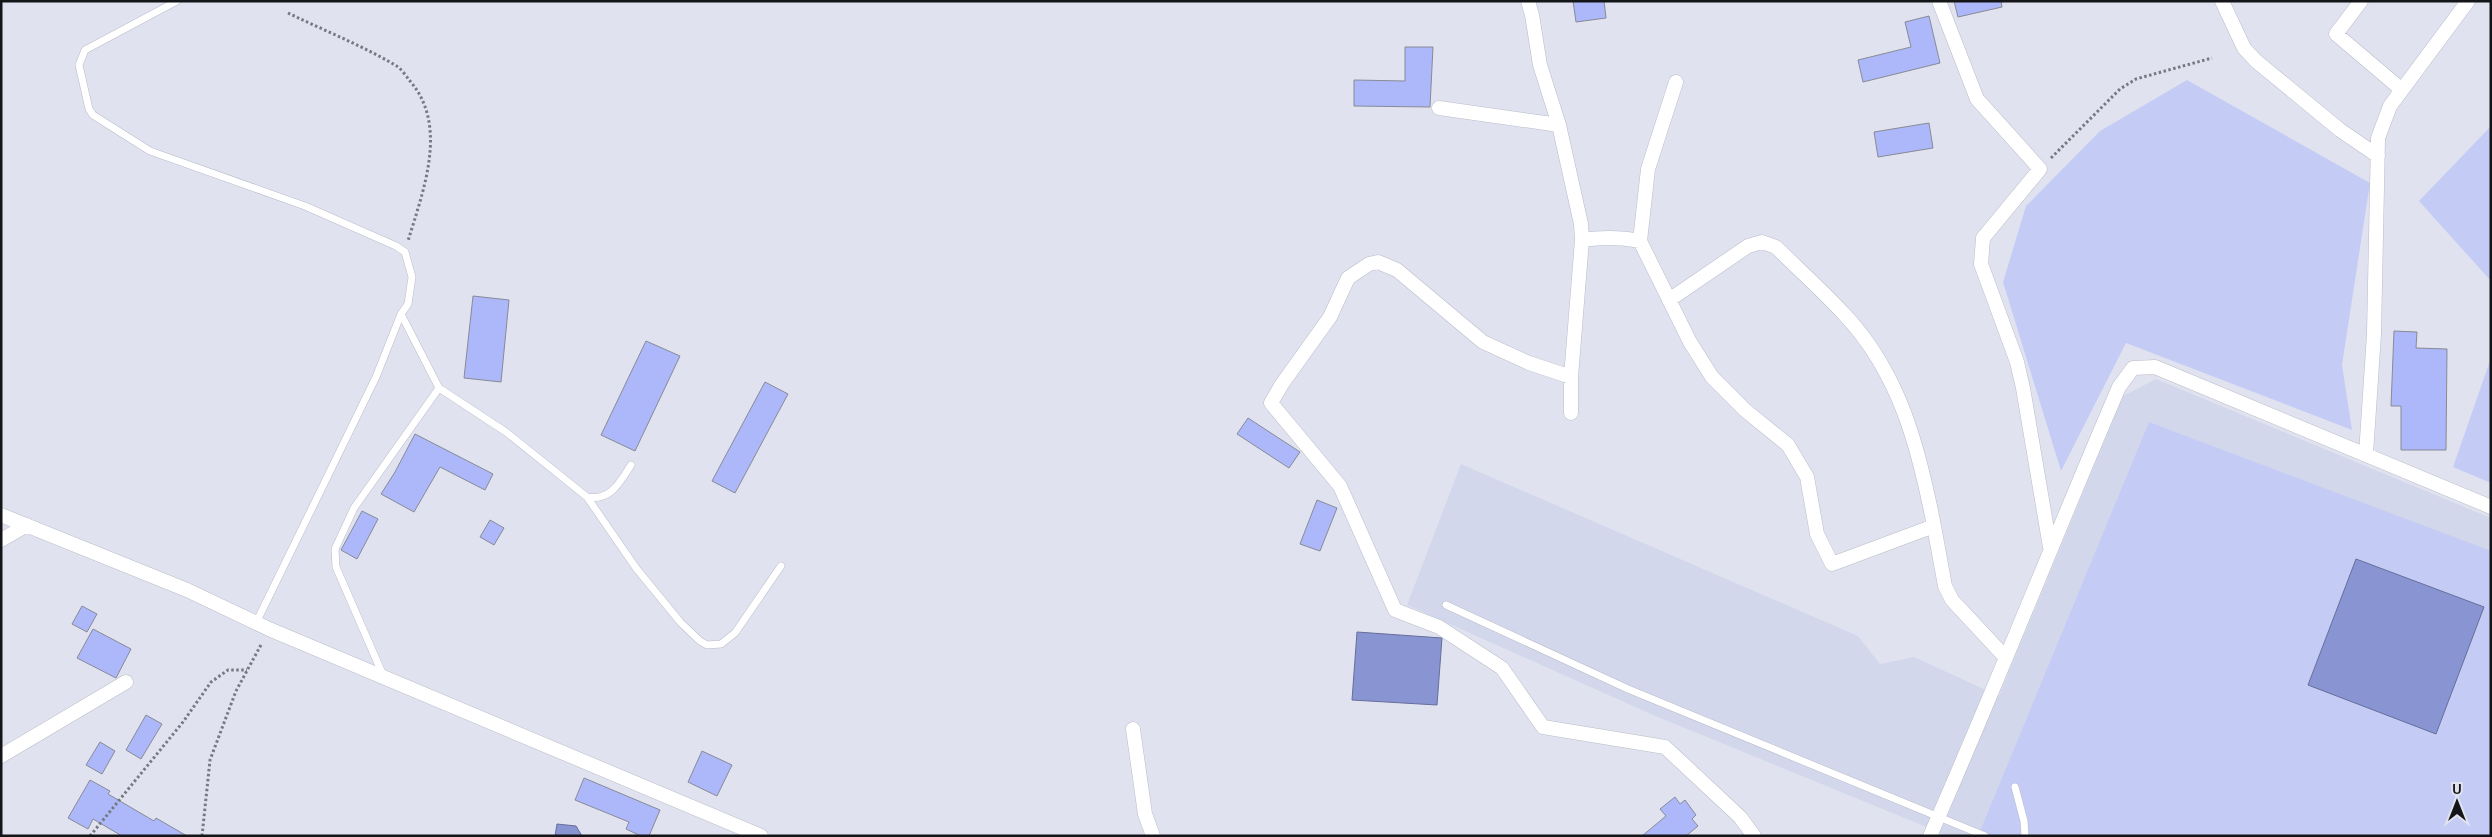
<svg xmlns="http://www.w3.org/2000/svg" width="2492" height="837" viewBox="0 0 2492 837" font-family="'Space Grotesk',sans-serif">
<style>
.built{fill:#d3d7eb}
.green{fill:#c4ccf6}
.water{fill:#8994d2;stroke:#666e9a}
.building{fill:#acb8f9;stroke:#888a95}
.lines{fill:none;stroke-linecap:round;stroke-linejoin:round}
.service-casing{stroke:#b9bcc8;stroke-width:8}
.minor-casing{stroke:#b9bcc8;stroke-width:15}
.path{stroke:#777981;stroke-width:3;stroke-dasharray:2.5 2.5;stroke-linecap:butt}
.service{stroke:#fff;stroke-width:7}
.minor{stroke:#fff;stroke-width:14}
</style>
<rect width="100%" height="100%" fill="#e0e3ef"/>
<!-- built -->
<path class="built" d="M2156,379L2491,518V836H1941V833L1653,715L1407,605L1461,464L1858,636L1880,664L1914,657L1999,696L2123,396Z"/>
<!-- green -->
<path class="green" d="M2187,80L2370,183L2342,365L2352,430L2126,343L2061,471L2003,282L2026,206L2100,131Z
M2491,126V281L2419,201Z
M2491,358V483L2453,467Z
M2149,422L2491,551V836H1978Z"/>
<!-- water -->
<path class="water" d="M2356,559L2484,607L2436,734L2308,685Z
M1357,632L1442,638L1437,705L1352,700Z
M557,824L576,826L582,836H555Z"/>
<!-- building -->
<path class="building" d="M1573,1H1604L1606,18L1576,22Z
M1954,1H2001L2002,7L1958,17Z
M1929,16L1940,63L1863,82L1858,60L1911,47L1905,22Z
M1405,47H1433L1430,107L1354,106V80L1405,81Z
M1929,123L1933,148L1878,157L1874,132Z
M473,296L509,300L501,382L464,378Z
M2394,331L2417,332L2416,348L2447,349L2446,450H2401V406H2391Z
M646,341L680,356L635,451L601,435Z
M765,382L788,394L735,493L712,481Z
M1248,418L1300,452L1289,468L1237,434Z
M415,434L493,474L485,490L440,467L414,512L381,494L395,472Z
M1317,500L1337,508L1320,551L1300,544Z
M362,511L378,519L357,559L341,550Z
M490,520L504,528L494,545L480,537Z
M82,606L97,614L87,632L72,624Z
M93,629L131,649L116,678L77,658Z
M146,715L162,724L141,759L126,750Z
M100,742L115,751L102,774L86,765Z
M702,751L732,765L717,796L688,782Z
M584,778L660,810L649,836H641L626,829L629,822L575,800Z
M90,780L110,791L108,794L154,821L156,818L187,836H122L93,819L88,829L68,818Z
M1675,797L1680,804L1685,800L1696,815L1692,819L1698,826L1686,836H1642L1666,816L1660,809Z"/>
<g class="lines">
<defs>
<path id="service" d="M177,1L85,50L79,65L89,109L93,115L150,151L305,206L396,246L405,252L412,277L408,304L401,314L376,377L256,623
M401,314L439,388
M587,497L636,568L681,623L700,641L707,645L721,644L735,633L781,566
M1446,605L1628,689L1985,836
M383,675L336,567L335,549L354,508L439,388L506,432L587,497C611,501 620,482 631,465
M2015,787L2024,821L2025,836"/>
<path id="minor" d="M1528,1L1532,15L1540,65L1559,125L1581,224L1582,240L1571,377V413
M1939,1L1977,99L2040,169L1983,238L1981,264L2017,362L2023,388L2050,547
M2222,1L2244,48L2256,61L2340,130L2378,156
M2361,1L2336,34L2402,90
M1439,108L1559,125
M1582,240C1602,237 1621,237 1640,241L1690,342L1712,377L1745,410L1788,445L1807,477L1817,534L1832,564L1934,526L1945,586L1952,600L2006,658
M1640,241L1648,169L1676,82
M1669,300L1748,246L1762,242L1776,247C1799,270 1823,291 1844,314C1900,373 1919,449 1934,526
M1571,377L1529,363L1483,342L1397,270L1378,262L1369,264L1348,278L1330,317L1282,384L1271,403L1340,486L1395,610L1439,627L1502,668L1543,727L1665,747L1740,817L1754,836
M2366,454L2374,334L2378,138L2390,106L2468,1
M1,515L187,590L269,629L761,836
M1,540L27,525
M1133,729L1145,814L1153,836
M1,756L126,682
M1930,836C1996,687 2055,536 2119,387L2133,368L2155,367L2491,507"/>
</defs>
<!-- service casing -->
<use href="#service" class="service-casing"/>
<!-- minor casing -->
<use href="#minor" class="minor-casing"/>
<!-- path -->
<path class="path" d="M288,13C323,30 361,45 395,65C401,68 406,76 410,81C449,126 423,191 408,241
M2051,158L2120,89L2136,79L2212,58
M90,836L183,722L211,682L228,670H247
M202,836L210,760L236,691L262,643"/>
<!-- service -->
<use href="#service" class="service"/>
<!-- minor -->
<use href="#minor" class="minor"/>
</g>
<!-- border -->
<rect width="2492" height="837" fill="none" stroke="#141519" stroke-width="5"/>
<!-- north arrow -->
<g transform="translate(2457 802)" stroke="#e0e3ef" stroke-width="4" paint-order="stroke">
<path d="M0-4L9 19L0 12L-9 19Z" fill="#141519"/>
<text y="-8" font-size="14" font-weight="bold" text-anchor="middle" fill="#141519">U</text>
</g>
</svg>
